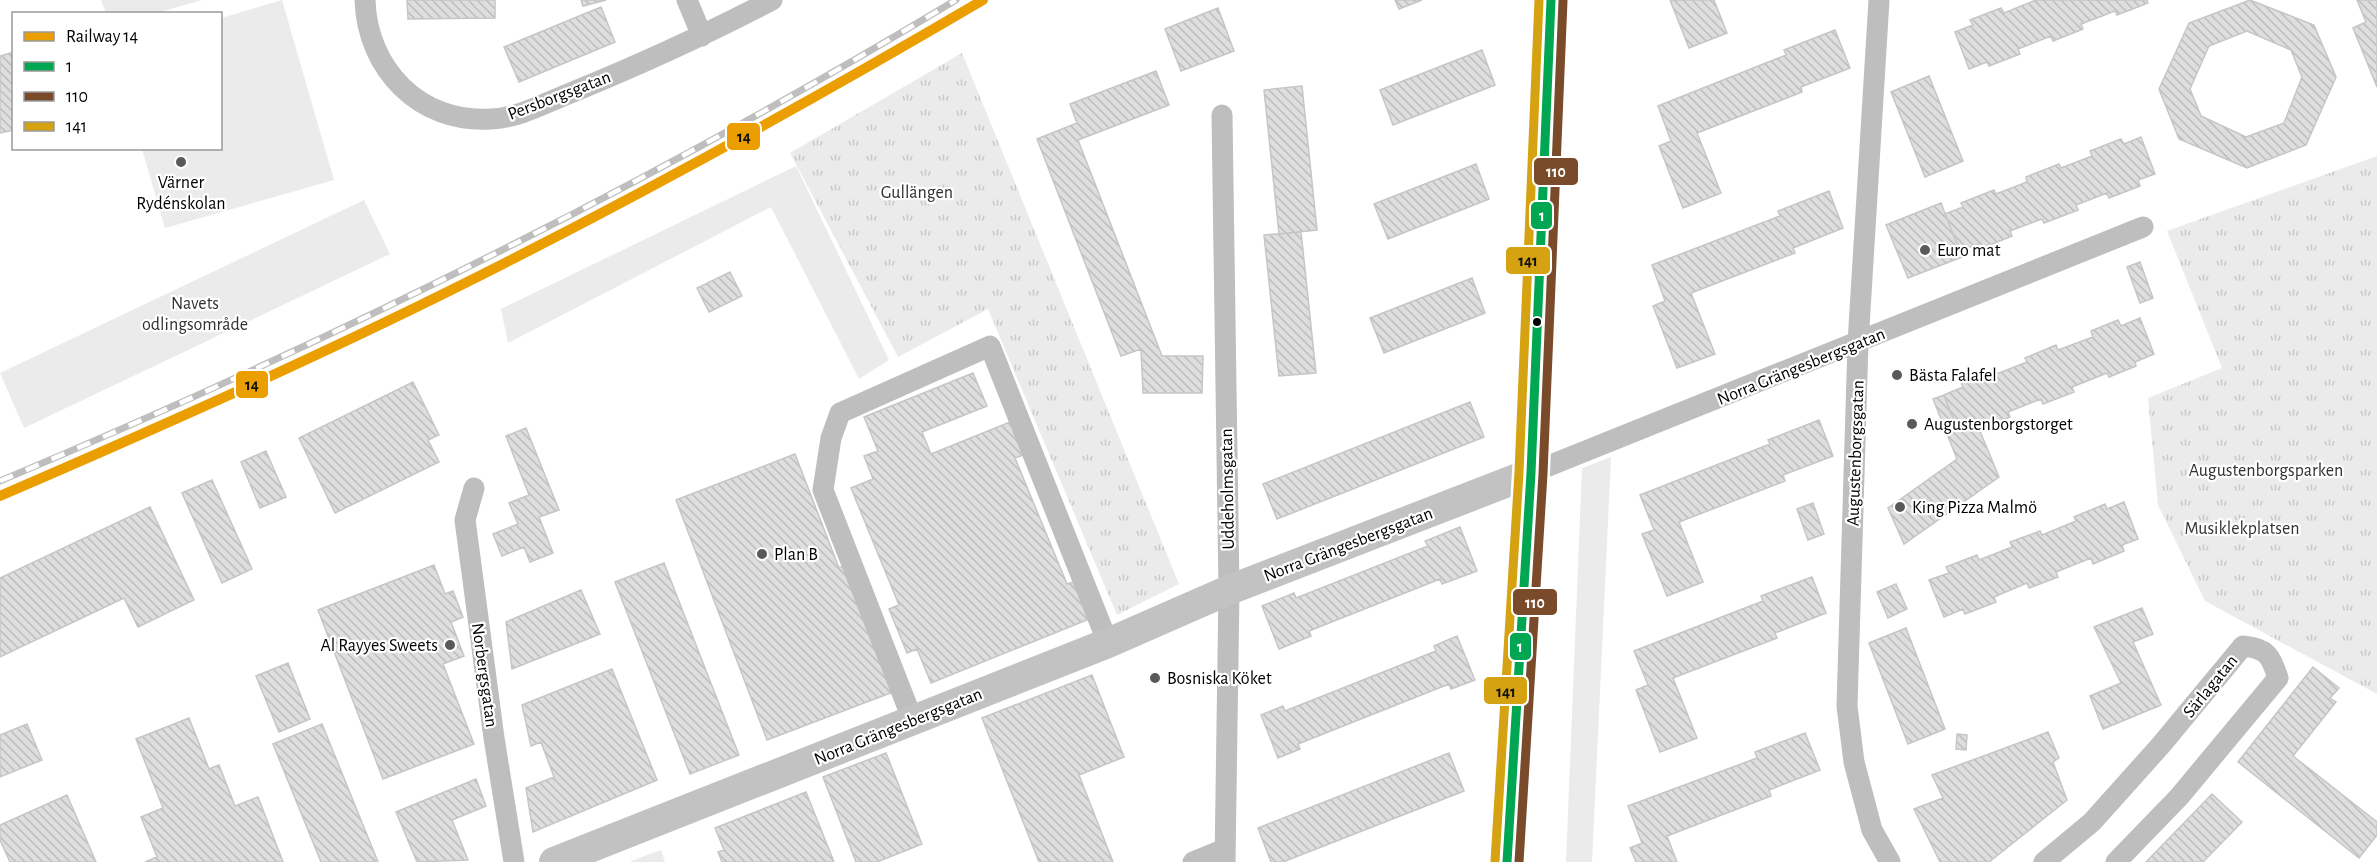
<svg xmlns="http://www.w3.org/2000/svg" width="2377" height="862" viewBox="0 0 2377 862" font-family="'Alegreya Sans',sans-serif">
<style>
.green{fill:#ebebeb}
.park{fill:url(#park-tufts)}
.building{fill:url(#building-back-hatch);stroke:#c6c6c6;stroke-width:1.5;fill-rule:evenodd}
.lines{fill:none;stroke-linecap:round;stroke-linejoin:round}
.street{stroke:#bebebe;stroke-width:21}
.secondary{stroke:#c2c2c2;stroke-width:30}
.rail-casing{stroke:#bebebe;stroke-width:7}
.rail{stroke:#fff;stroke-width:4.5;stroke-dasharray:14;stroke-linecap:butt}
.bus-1-casing{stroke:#fff;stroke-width:14}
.bus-2-casing{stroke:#fff;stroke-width:14}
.bus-3-casing{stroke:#fff;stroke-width:14}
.bus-1{stroke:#00a651;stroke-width:9}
.bus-2{stroke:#7a4b2a;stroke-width:9}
.bus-3{stroke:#d5a212;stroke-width:9}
.rail-1-casing{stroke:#fff;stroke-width:15}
.rail-1{stroke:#eb9e00;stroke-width:10}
.poi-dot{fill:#595959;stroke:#fff;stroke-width:2}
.bus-dot{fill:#000;stroke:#fff;stroke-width:2}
.labels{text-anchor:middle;stroke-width:4.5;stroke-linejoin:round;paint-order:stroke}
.street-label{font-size:18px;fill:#000;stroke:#fff}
.poi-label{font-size:18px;fill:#000;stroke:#fff;text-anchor:start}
.park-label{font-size:18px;fill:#313131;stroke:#fff}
.line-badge{stroke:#fff;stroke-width:2}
.badge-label{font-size:16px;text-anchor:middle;font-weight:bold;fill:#fff}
.pale-badge-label{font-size:16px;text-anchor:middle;font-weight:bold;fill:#111}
</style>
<defs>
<pattern id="park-tufts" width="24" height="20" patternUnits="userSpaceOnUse" patternTransform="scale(1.5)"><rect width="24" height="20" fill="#ebebeb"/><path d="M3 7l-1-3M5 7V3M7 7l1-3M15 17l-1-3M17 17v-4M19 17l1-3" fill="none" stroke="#c8c8c8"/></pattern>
<pattern id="building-back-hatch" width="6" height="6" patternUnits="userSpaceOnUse" patternTransform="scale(1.5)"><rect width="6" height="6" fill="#dedede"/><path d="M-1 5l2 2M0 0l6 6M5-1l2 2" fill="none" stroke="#bdbdbd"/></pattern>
</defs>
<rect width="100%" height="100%" fill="#fff"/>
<!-- green -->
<path class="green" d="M101,0H202L157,13H106Z
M282,0L334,180L165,228L142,149L220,148L221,18Z
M796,166L889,360L859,379L771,207L508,343L501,309Z
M364,200L390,254L24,428L0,373Z
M1611,457L1592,862H1566L1582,468Z
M661,850L665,862H631V861Z"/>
<!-- park -->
<path class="park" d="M962,53L1179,584L1117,615L988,309L898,357L790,153Z
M2377,156V694L2205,601L2158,505L2148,398L2222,368L2167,231Z"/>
<!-- building -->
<path class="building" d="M407,0H495V18L408,19Z
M581,0H606L583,6Z
M1395,0H1422L1399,9Z
M1670,0H1714L1727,33L1689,48Z
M2036,0H2147L2148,3L2117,15L2115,11L2081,24L2083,29L2053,41L2051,36L2018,49L2020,54L1989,66L1987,62L1969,69L1955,32L1973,25L1970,20L2001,8L2004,13Z
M2250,0L2314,25L2336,77L2306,145L2247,168L2179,139L2159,89L2189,23ZM2247,31L2291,50L2302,77L2284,123L2246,137L2201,116L2190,89L2209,46Z
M2357,0H2377V87L2353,28L2366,22Z
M601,7L615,42L519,82L504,47Z
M1218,8L1234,51L1181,71L1165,29Z
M1835,30L1850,68L1801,87L1802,92L1697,133L1721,193L1683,208L1659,146L1671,141L1658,106L1786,55L1784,50Z
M1482,50L1495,85L1393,125L1380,90Z
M14,52V130L0,133V56Z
M1156,71L1169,105L1078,140L1162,356H1203L1202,393H1143L1141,349L1121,356L1037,139L1077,123L1070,104Z
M1929,76L1963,161L1925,177L1891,92Z
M1302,86L1317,230L1279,234L1264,90Z
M2141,137L2155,174L2138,180L2140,186L2109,198L2107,193L2076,205L2078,210L2044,223L2042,219L2010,231L2012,236L1980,249L1978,244L1960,251L1945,214L1963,207L1961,203L1994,190L1996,194L2027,182L2026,177L2059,164L2061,168L2092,156L2090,151L2121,139L2124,144Z
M1476,164L1489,199L1388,239L1374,204Z
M1829,191L1843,228L1793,248L1795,253L1691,293L1715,354L1677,368L1653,306L1665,301L1652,265L1780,216L1778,211Z
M1941,203L1962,257L1908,278L1886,225Z
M1301,232L1316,373L1279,376L1264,235Z
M2140,262L2153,298L2140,303L2127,267Z
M730,272L742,296L709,312L697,288Z
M1472,278L1485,313L1384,353L1370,318Z
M2140,318L2154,354L2135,362L2136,366L2109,377L2107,373L2072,387L2074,392L2043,404L2041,399L2008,412L2010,417L1979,429L1977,424L1958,431L1944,395L1963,387L1961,383L1992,371L1994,375L2027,362L2025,358L2056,345L2058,350L2093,337L2091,331L2118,320L2121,326Z
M973,373L987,406L922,432L931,454L1015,420L1029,453L1015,458L1067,584L1079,580L1094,617L931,683L917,649L907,653L889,609L899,605L851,488L873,479L864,456L878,451L864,417Z
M413,382L439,435L428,440L439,462L335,513L299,438Z
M1944,395L1958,431L1977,424L1999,477L1904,544L1888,508L1957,459L1933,399Z
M1470,402L1484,437L1277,519L1263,484Z
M1819,420L1833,456L1783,475L1785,481L1679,522L1703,582L1667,596L1642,534L1654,530L1640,495L1770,444L1768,440Z
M526,428L559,510L539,517L553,553L530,562L524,547L502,556L493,534L518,524L509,503L529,495L506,436Z
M266,451L286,497L260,508L241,462Z
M795,454L839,568L844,566L893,692L767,740L676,500Z
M212,480L252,569L222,583L182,493Z
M2124,502L2138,539L2122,545L2124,551L2093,564L2091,558L2056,572L2058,577L2029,588L2027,583L1994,597L1996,602L1965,614L1963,609L1944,617L1929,580L1949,573L1946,567L1977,555L1979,560L2012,547L2010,542L2040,531L2042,535L2076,521L2074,517L2105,504L2107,509Z
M1813,503L1824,534L1808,540L1797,509Z
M150,507L194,600L138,627L124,598L0,657V578Z
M1460,527L1477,571L1442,584L1440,579L1309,631L1311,636L1279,649L1262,606L1294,593L1296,598L1428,546L1425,541Z
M664,563L739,755L690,774L615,582Z
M434,565L445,594L453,591L463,617L451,622L464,656L443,664L474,744L383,779L318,610Z
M1812,577L1826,613L1775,633L1777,638L1673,678L1697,738L1660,752L1636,690L1648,685L1634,651L1763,601L1761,596Z
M1896,584L1907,609L1888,618L1877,592Z
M581,590L600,634L512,669L506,622Z
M2142,608L2153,634L2133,642L2161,705L2103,729L2090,696L2121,683L2094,627Z
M1906,628L1945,729L1908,744L1869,643Z
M1457,636L1475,680L1451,689L1449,684L1298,744L1300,749L1278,758L1261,715L1283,706L1285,711L1436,651L1434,646Z
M288,663L310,719L279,732L256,676Z
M2313,667L2339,688L2330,698L2336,702L2293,756L2377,822V835L2359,858L2238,762Z
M612,669L657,780L533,832L526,788L554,777L541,742L531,746L522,705Z
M1092,675L1124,757L1079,775L1113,862H1039L982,718Z
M189,718L209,769L219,765L235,806L258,797L283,862H145L157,857L141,817L163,808L136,739Z
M27,724L42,760L0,777V735Z
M322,724L378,862H321L273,744Z
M2048,732L2059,758L2053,762L2067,800L1989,862H1940L1914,809L1943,798L1932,775Z
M1805,733L1820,770L1769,790L1771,796L1667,836L1677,862H1636L1630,848L1642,843L1628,806L1757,758L1755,752Z
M1957,734L1967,735L1966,750L1956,749Z
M886,753L922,844L877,862H856L823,777Z
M1449,753L1464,791L1283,862H1271L1258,828Z
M476,779L486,806L452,820L468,860L417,862L396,812Z
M806,792L834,862H722L718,852L724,850L715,828Z
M2212,794L2242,822L2203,862H2146Z
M67,795L96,862H10L0,840V825Z"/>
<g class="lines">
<!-- street -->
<path class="street" d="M365,0C367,69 420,124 491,119C519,118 547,102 573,92C641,64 707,34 772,0
M687,0L702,36
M1879,0L1858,343L1847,706L1854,762L1872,830L1890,862
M1222,115L1229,590L1225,862
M1531,473L2143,227
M474,488L465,520L494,738L514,862
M913,721L823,490L831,438L840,413L990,346L1108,643
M1193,862L1225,849
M2044,862L2092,822L2161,745L2243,646C2267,648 2271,656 2278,678L2179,797L2116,862"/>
<!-- secondary -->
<path class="secondary" d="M554,862L1108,643L1229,590L1531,473
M1507,862L1531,473L1551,0"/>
<defs>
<path id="rail" d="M0,481C329,343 650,184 956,0"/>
</defs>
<!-- rail casing -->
<use href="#rail" class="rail-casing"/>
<!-- rail -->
<use href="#rail" class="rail"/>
<defs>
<path id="bus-1" d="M1507,862L1531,473L1551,0"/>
<path id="bus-2" d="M1519,862L1543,474L1563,1"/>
<path id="bus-3" d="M1495,861L1519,472L1539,0"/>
</defs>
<!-- bus-1 casing -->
<use href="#bus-1" class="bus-1-casing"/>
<!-- bus-2 casing -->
<use href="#bus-2" class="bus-2-casing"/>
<!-- bus-3 casing -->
<use href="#bus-3" class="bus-3-casing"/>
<!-- bus-1 -->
<use href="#bus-1" class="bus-1"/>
<!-- bus-2 -->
<use href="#bus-2" class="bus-2"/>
<!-- bus-3 -->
<use href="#bus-3" class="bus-3"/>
<defs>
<path id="rail-1" d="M0,496C169,423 338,348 503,264C666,181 825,93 983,0"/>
</defs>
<!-- rail-1 casing -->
<use href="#rail-1" class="rail-1-casing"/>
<!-- rail-1 -->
<use href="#rail-1" class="rail-1"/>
</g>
<!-- markers -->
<g class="poi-dot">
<circle cx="181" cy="162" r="6"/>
<circle cx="1925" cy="250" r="6"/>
<circle cx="1897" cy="375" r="6"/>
<circle cx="1912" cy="424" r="6"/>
<circle cx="1900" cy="507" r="6"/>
<circle cx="762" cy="554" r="6"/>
<circle cx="450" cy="645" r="6"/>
<circle cx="1155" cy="678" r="6"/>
</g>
<circle class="bus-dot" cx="1537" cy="322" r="5"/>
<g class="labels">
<!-- street labels -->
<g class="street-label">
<text transform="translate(559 95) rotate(-21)" y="6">Persborgsgatan</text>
<text transform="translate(1801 366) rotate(-22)" y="6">Norra Grängesbergsgatan</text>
<text transform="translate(1855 453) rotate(-88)" y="6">Augustenborgsgatan</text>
<text transform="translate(1227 489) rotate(-91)" y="6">Uddeholmsgatan</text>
<text transform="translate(1348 544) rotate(-21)" y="6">Norra Grängesbergsgatan</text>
<text transform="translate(485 675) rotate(82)" y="6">Norbergsgatan</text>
<text transform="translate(2210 686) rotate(-51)" y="6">Särlagatan</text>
<text transform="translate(898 726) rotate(-22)" y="6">Norra Grängesbergsgatan</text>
</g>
<!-- poi labels -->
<g class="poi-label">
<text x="181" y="188" text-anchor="middle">Värner<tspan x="181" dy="21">Rydénskolan</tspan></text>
<text x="1937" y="256">Euro mat</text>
<text x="1909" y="381">Bästa Falafel</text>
<text x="1924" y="430">Augustenborgstorget</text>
<text x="1912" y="513">King Pizza Malmö</text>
<text x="774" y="560">Plan B</text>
<text x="438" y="651" text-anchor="end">Al Rayyes Sweets</text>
<text x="1167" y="684">Bosniska Köket</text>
</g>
<!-- park labels -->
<g class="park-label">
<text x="917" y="198">Gullängen</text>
<text x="195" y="309">Navets<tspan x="195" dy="21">odlingsområde</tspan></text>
<text x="2266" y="476">Augustenborgsparken</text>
<text x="2242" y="534">Musiklekplatsen</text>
</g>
</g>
<g class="line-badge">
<rect x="726" y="122" width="35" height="29" rx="6" fill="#eb9e00"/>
<rect x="1533" y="157" width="46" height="29" rx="6" fill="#7a4b2a"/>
<rect x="1530" y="201" width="23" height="29" rx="6" fill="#00a651"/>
<rect x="1505" y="246" width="46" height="29" rx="6" fill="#d5a212"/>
<rect x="235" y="370" width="34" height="29" rx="6" fill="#eb9e00"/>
<rect x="1512" y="588" width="46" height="28" rx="6" fill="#7a4b2a"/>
<rect x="1509" y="632" width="23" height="29" rx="6" fill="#00a651"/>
<rect x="1483" y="676" width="45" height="29" rx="6" fill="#d5a212"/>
</g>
<g class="badge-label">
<text x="1556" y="177">110</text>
<text x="1542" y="221">1</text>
<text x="1535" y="608">110</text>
<text x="1520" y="652">1</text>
</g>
<g class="pale-badge-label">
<text x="744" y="142">14</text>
<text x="1528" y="266">141</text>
<text x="252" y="390">14</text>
<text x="1506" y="697">141</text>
</g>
<!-- legend -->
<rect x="12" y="12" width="210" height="138" fill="#ffffff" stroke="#999999" stroke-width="1.5"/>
<rect x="24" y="32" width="30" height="9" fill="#eb9e00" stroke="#999999" stroke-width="1.5"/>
<text x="66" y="42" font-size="18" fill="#000000">Railway 14</text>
<rect x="24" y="62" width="30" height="9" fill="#00a651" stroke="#999999" stroke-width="1.5"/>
<text x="66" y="72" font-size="18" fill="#000000">1</text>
<rect x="24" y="92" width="30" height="9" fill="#7a4b2a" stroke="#999999" stroke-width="1.5"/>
<text x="66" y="102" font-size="18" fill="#000000">110</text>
<rect x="24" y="122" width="30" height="9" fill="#d5a212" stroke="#999999" stroke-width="1.5"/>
<text x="66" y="132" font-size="18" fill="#000000">141</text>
</svg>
